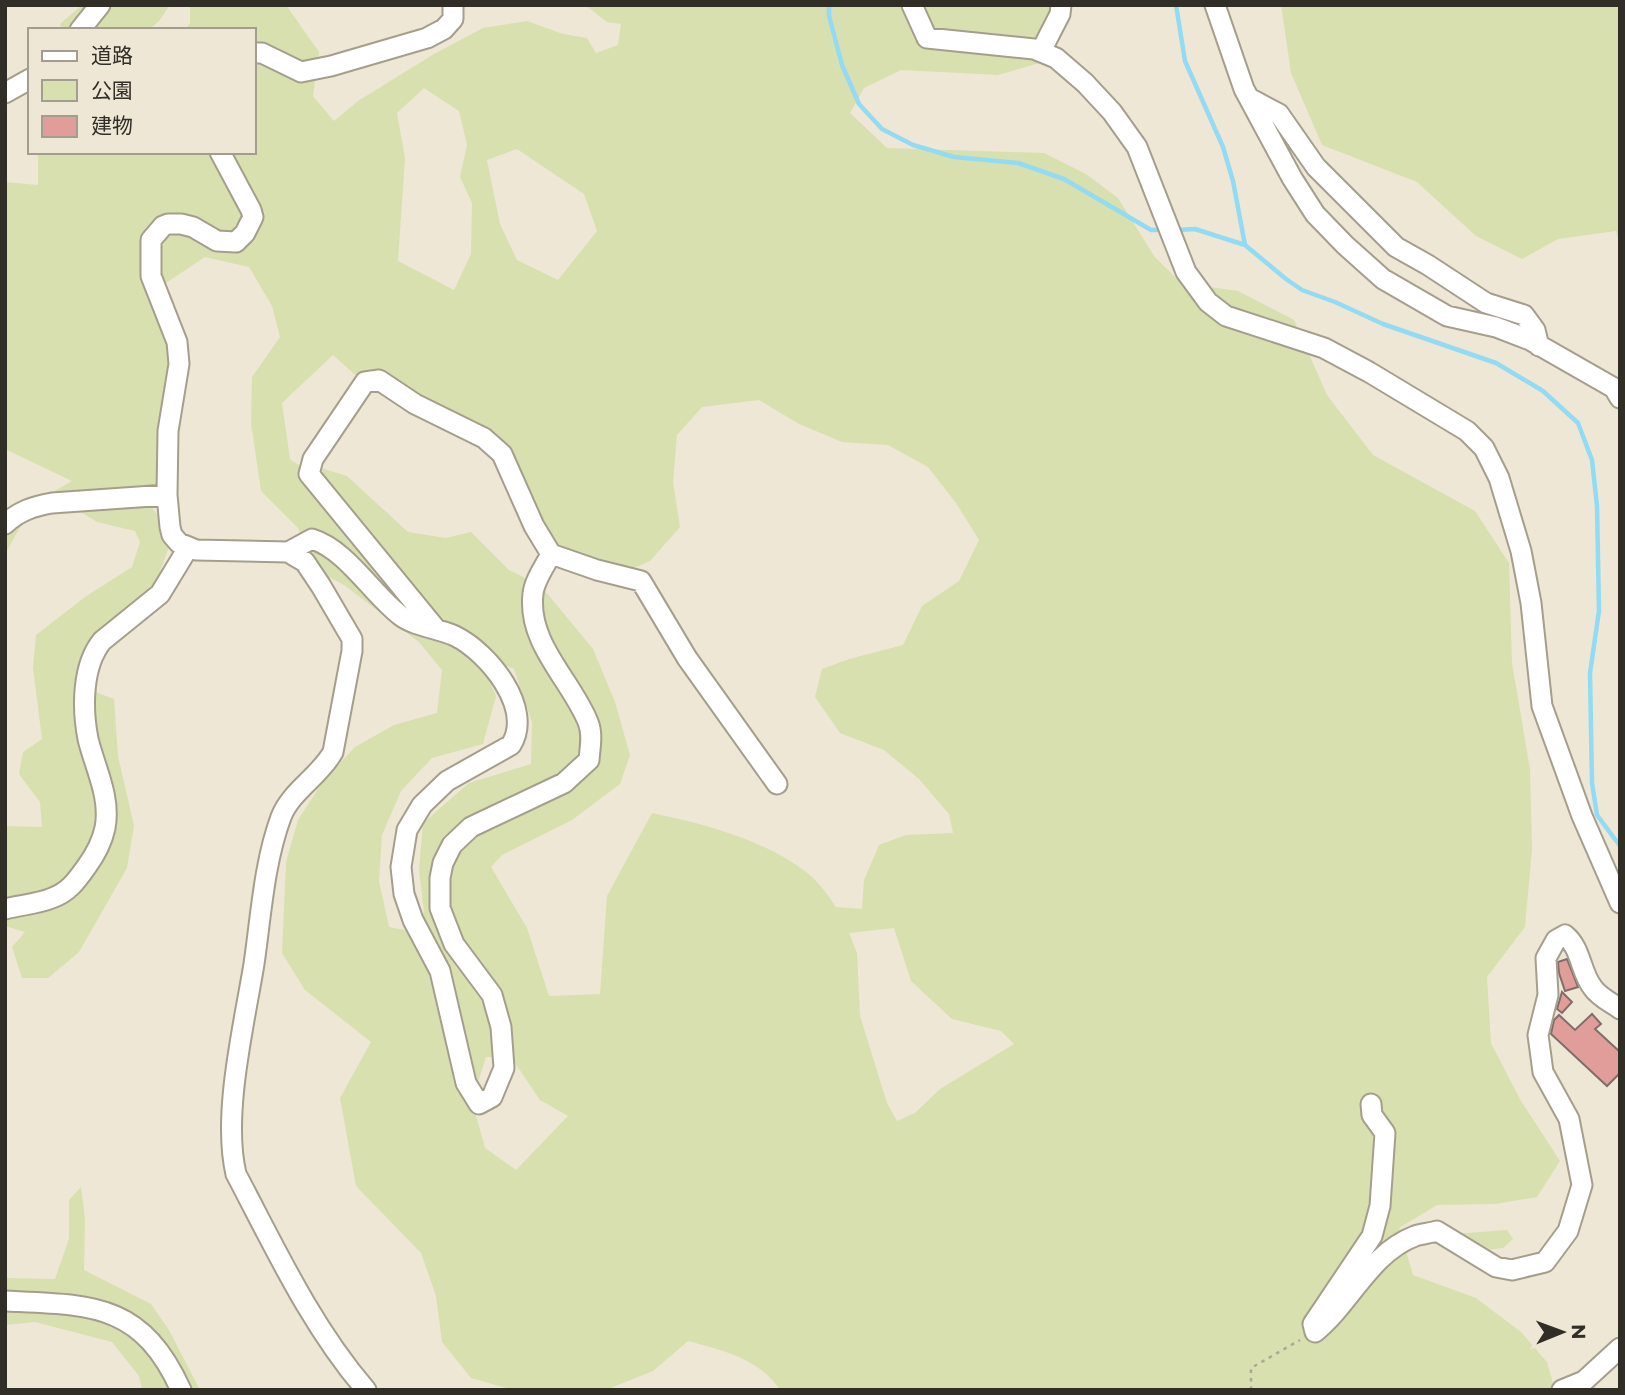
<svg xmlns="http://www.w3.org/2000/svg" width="1625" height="1395" viewBox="0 0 1625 1395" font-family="Montserrat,'Noto Sans JP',sans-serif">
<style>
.green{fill:#d8e0af;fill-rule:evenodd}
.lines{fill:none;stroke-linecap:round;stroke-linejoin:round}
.stream{stroke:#91dbf4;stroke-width:4.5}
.building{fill:#e09d99;stroke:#816d6c;stroke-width:2}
.minor-casing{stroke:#a59e8d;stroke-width:23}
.path{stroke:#ada799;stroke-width:2.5;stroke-dasharray:3.5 5;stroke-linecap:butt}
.minor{stroke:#fff;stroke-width:19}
</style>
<rect width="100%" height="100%" fill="#eee7d5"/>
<!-- green -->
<path class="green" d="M82,5H170L159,21L149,30H62L60,24Z
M190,5H286L319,52L313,96L334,121L358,101L434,54L483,28L527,21L563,34L587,38L596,53L618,45L621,24L607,22L585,5H1054L1044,25L1039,63L998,75L901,70L864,88L850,113L887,148L1044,153L1086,174L1118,198L1154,256L1181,283L1238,291L1294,320L1327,395L1373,455L1475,511L1509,563L1512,663L1530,769L1532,849L1525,927L1487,977L1491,1043L1521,1101L1560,1161L1537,1197L1495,1204L1437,1205L1399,1228L1413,1275L1476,1298L1521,1332L1547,1362L1555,1390H780C760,1359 722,1350 688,1341L653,1371L608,1389L514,1390L471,1378L442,1342L436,1296L421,1253L356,1186L340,1098L371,1042L305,990L282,953L286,862L298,820L324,780L355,747L394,725L437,713L442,670L419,642L344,585L316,570L298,528L261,491L251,423L252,377L280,337L272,306L249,267L205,257L166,283L172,327L166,463L149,505L174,533L157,580L138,600L94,637L76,671L98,693L114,699L118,756L134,826L127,868L79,952L48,978H22L12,947L25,932L5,926V826L42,827L40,802L19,774L23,752L42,739L33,668L36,635L85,597L132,567L140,542L135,531L97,522L76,509L57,504L22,524L5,554V525L16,513L72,481L5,449V182L38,185V152H254V30H185L190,23ZM424,88L459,111L467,145L460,177L472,203L471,254L454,290L398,261L405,158L397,113ZM517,149L584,194L597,231L558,280L517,260L500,224L487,160ZM333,355L362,381L503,447L528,488L538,532L563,570L606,580L650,561L680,527L673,482L677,435L702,407L759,400L799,424L842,442L888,445L928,467L956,503L979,540L959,581L922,606L903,645L849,659L822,669L815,697L840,733L884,750L919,779L949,814L953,833L906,835L879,845L864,880L862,909L836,907C829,897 821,885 812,877C770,841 705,824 652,813L607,896L600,994L549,996L527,928L491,867L502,855L572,820L620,784L630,755L615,702L593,649L541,586L509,570L471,532L446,538L408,532L347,476L321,468L317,478L290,459L282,403ZM477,652L514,669L532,722L531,764L469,783L423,823L419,870L424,912L414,932L389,927L379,881L382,835L401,791L432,758L483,744L496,696ZM894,928L911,981L952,1019L1001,1031L1014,1044L940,1089L915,1113L897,1121L887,1103L860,1016L857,953L849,933ZM486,1057H511L540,1100L568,1116L516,1170L485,1148L472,1101Z
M1281,5H1620V246L1616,231L1558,239L1522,259L1476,236L1417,182L1322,145L1291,73Z
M81,1187L85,1219L84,1270L151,1304L169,1330L200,1390H142L139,1376L112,1342L35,1322L5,1325V1278L55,1279L69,1239V1200Z
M1507,1230L1513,1239L1503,1248L1479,1251L1453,1234Z"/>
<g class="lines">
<!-- stream -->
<path class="stream" d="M829,5V16L842,65L859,104L882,129L913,145L954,157L1018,163L1064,179L1151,230H1164
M1176,5L1185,61L1223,147L1233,181L1245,245
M1177,230L1195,229L1245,245L1286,279L1302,290L1335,302L1383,324L1496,363L1543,391L1578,423L1592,460L1597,506L1599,611L1590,673L1592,783L1597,815L1620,846"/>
</g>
<!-- building -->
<path class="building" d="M1567,959L1578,987L1565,991L1559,973L1558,962Z
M1562,992L1572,1002L1562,1013L1557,1009Z
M1592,1014L1601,1024L1595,1029L1620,1052V1073L1607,1086L1551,1034L1554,1020L1559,1015L1575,1030Z"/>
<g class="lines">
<defs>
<path id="minor" d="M912,5L927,38L1034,49L1056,58L1085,83L1112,112L1137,147L1186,272L1208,302L1226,316L1324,348L1369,372L1467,431L1484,448L1499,478L1521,551L1531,603L1542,706L1582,816L1620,903
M1215,5L1244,89L1292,178L1315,214L1345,245L1383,279L1447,316L1496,327L1530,340L1614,388L1620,398
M80,30L100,5
M1041,51L1060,14L1061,5
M254,53H262L301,72L331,66L427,38L444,29L453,19V5
M5,93L30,79
M1249,98L1279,114L1316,167L1396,247L1428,265L1486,303L1524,315L1535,330L1539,346
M220,152L251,210L253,217L245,233L236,242L217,241L193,227L181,224H168L163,226L151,240V276L177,342L179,364L168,431L167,495L170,527L172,535L179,543L196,550L288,552L312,539C347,550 372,594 401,616C416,627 438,628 455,636C488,652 534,708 511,745L447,781L422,805L407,830L401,867L404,894L413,920L440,971L466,1083L479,1104L492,1097L504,1068L501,1027L492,995L454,944L440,908V878L443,863L452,845L471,827L564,783L589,760C590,747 593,734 588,722C571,680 527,643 533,594C534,581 545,566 551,554
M5,524C19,511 34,506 52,503L167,495
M288,552L305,562L321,586L352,639V651L333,752C320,776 291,791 281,817C264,863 261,916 254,964C244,1025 222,1115 236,1174C275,1248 311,1326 366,1390
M436,629L309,474L313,459L365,382L379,380L415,404L484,438L502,454L534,526L551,554L597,570L641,581L687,658L777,784
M5,909C20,905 38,904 52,898C69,892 77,880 87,866C95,855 102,842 105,828C111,797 95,768 88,739C82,708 82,666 102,641L160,594L188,548
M1371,1104L1372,1115L1385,1133L1380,1206L1372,1236L1313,1324L1315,1332C1351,1303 1370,1253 1415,1236C1421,1234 1430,1233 1437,1231L1496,1267L1512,1270L1545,1262L1568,1231L1582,1185L1569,1119L1543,1072L1538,1035L1548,995L1546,958L1556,940L1565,935C1582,949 1580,972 1593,988C1599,997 1612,1003 1620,1009
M5,1301C91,1305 141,1302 181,1390
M1562,1390L1584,1381L1620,1348"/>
</defs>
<!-- minor casing -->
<use href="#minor" class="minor-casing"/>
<!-- path -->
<path class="path" d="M1251,1390V1368L1300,1340"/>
<!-- minor -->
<use href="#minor" class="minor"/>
</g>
<!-- border -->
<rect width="1625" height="1395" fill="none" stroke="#312e27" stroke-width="14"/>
<!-- legend -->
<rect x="28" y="28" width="228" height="126" fill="#eee7d5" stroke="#a29d8f" stroke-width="2"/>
<rect x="42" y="51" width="35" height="10" fill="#ffffff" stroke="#a29d8f" stroke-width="2"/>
<text x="91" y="63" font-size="21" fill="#312e27">道路</text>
<rect x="42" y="80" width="35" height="21" fill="#d8e0af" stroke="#a29d8f" stroke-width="2"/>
<text x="91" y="98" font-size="21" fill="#312e27">公園</text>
<rect x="42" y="116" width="35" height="21" fill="#e09d99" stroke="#a29d8f" stroke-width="2"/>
<text x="91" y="133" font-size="21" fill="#312e27">建物</text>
<!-- north arrow -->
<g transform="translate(1562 1332) rotate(89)" stroke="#eee7d5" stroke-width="5" paint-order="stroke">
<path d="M0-5L12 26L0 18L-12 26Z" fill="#312e27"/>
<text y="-10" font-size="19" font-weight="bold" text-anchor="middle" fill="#312e27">N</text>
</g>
</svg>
